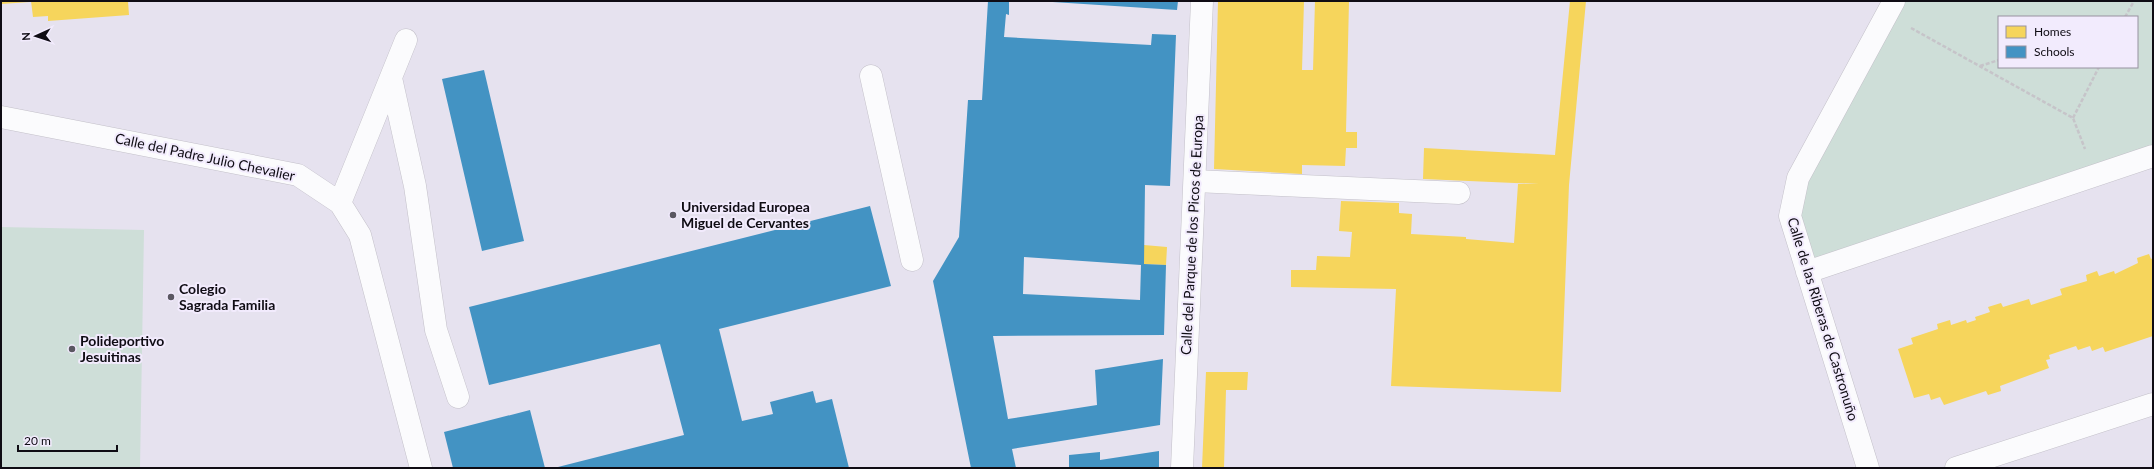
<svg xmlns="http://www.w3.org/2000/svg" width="2154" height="469" viewBox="0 0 2154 469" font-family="Lato,sans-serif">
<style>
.green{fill:#ceded8;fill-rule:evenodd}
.homes{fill:#f6d55c}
.schools{fill:#4393c3;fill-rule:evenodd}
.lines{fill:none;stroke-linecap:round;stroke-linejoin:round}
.minor-casing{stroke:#c3c0c9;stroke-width:23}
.path{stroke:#c6c4c9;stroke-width:2.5;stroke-dasharray:4 2;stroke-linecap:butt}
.minor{stroke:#fbfbfd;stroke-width:22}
.poi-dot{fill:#5a5761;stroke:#f2ebfd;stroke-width:1.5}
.labels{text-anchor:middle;stroke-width:4;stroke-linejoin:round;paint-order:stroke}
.street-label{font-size:14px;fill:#0f0c14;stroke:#f2ebfd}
.poi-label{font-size:14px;font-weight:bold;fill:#0f0c14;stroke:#f2ebfd;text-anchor:start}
</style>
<rect width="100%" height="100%" fill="#e6e2ef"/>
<!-- green -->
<path class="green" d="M1895,1H2153V156L1807,272L1790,216ZM1999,17H2137V67H1999Z
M1,227L144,230L140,468H1Z"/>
<!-- homes -->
<path class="homes" d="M1,1H30V2L1,4Z
M31,1H128L129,15L48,21V16L33,17Z
M1218,1H1304L1302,70H1313L1315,1H1349L1346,132H1357V148H1346L1345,166L1302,165V174L1214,169Z
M1570,1H1586L1569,185L1561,392L1391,386L1396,289L1291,287V270H1316L1317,256L1350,257L1352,232L1339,231L1341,201L1399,203V213L1412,214L1411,234L1466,237V239L1514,243L1518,184H1539L1423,179L1424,148L1555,155Z
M1144,245L1167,247L1166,265L1144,264Z
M2149,254L2151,259L2153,258V336L2105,352L2103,347L2092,351L2090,346L2078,350L2076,346L2049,355L2050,359L2046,360L2049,368L2000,386L2001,391L1988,395L1986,391L1944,405L1940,397L1931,400L1929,394L1914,398L1898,349L1913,344L1911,338L1938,329L1937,324L1950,320L1951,325L1966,320L1967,323L1976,320L1975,317L1990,312L1988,307L2001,303L2003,307L2029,299L2031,305L2062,295L2060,289L2087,281L2086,275L2097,271L2099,276L2114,271L2115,274L2138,263L2137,258Z
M1206,372H1248L1247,390H1226L1224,468H1202Z"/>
<!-- schools -->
<path class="schools" d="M988,1H1009V15L1006,14L1004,37L1151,45L1152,34L1176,35L1170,186L1145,185L1144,264L1166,265L1164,335L993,336L1008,419L1097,405L1095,370L1163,359L1160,425L1012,449L1016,468H971L933,281L959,237L968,100H982ZM1024,257L1141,265L1140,300L1023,294Z
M1037,1H1178L1177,10Z
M484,70L524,241L482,251L442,79Z
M870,206L891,286L719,329L742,421L773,414L770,402L813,391L816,403L832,399L849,468H554L684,435L660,344L489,385L469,307Z
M530,410L545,468H453L444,432Z
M1159,451V468H1069V455L1100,452V460Z"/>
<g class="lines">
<defs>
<path id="minor" d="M871,76L912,260
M391,78L415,186L436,330L458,397
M1,117L298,175L340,203L360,235L421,468
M1195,181L1459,193
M340,203L406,40
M1807,272L2153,156
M1182,468L1202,1
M1868,468L1790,216L1798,178L1894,1
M1956,468L2153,404"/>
</defs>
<!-- minor casing -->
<use href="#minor" class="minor-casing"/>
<!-- path -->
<path class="path" d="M2125,17L2134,1
M1911,28L2073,118L2085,149
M1980,66L1999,60
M2073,118L2099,67"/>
<!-- minor -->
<use href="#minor" class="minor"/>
</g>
<!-- markers -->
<g class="poi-dot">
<circle cx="673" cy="215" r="4"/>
<circle cx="171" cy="297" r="4"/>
<circle cx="72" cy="349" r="4"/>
</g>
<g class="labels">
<!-- street labels -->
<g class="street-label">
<text transform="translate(205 157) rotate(12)" y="5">Calle del Padre Julio Chevalier</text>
<text transform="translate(1192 235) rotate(-87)" y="5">Calle del Parque de los Picos de Europa</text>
<text transform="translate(1823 319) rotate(73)" y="5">Calle de las Riberas de Castronuño</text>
</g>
<!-- poi labels -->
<g class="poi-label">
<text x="681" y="212">Universidad Europea<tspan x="681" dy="16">Miguel de Cervantes</tspan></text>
<text x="179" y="294">Colegio<tspan x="179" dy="16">Sagrada Familia</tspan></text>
<text x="80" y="346">Polideportivo<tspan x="80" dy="16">Jesuitinas</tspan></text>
</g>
</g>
<!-- border -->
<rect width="2154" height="469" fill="none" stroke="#0f0c14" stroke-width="4"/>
<!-- legend -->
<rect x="1998" y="16" width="140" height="52" fill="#f2ebfd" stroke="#9792a0"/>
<rect x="2006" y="26" width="20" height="12" fill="#f6d55c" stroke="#9792a0"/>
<text x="2034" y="36" font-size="12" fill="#0f0c14">Homes</text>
<rect x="2006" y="46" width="20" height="12" fill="#4393c3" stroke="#9792a0"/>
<text x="2034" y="56" font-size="12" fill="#0f0c14">Schools</text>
<!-- north arrow -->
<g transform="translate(36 36) rotate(267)" stroke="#f2ebfd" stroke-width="3" paint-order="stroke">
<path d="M0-3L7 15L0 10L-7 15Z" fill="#0f0c14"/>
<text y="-6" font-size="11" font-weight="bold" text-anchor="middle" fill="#0f0c14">N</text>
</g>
<!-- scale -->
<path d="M18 445v6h99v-6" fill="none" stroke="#0f0c14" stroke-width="2"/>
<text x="24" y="445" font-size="12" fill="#0f0c14" stroke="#f2ebfd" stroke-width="3" paint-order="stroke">20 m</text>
</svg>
